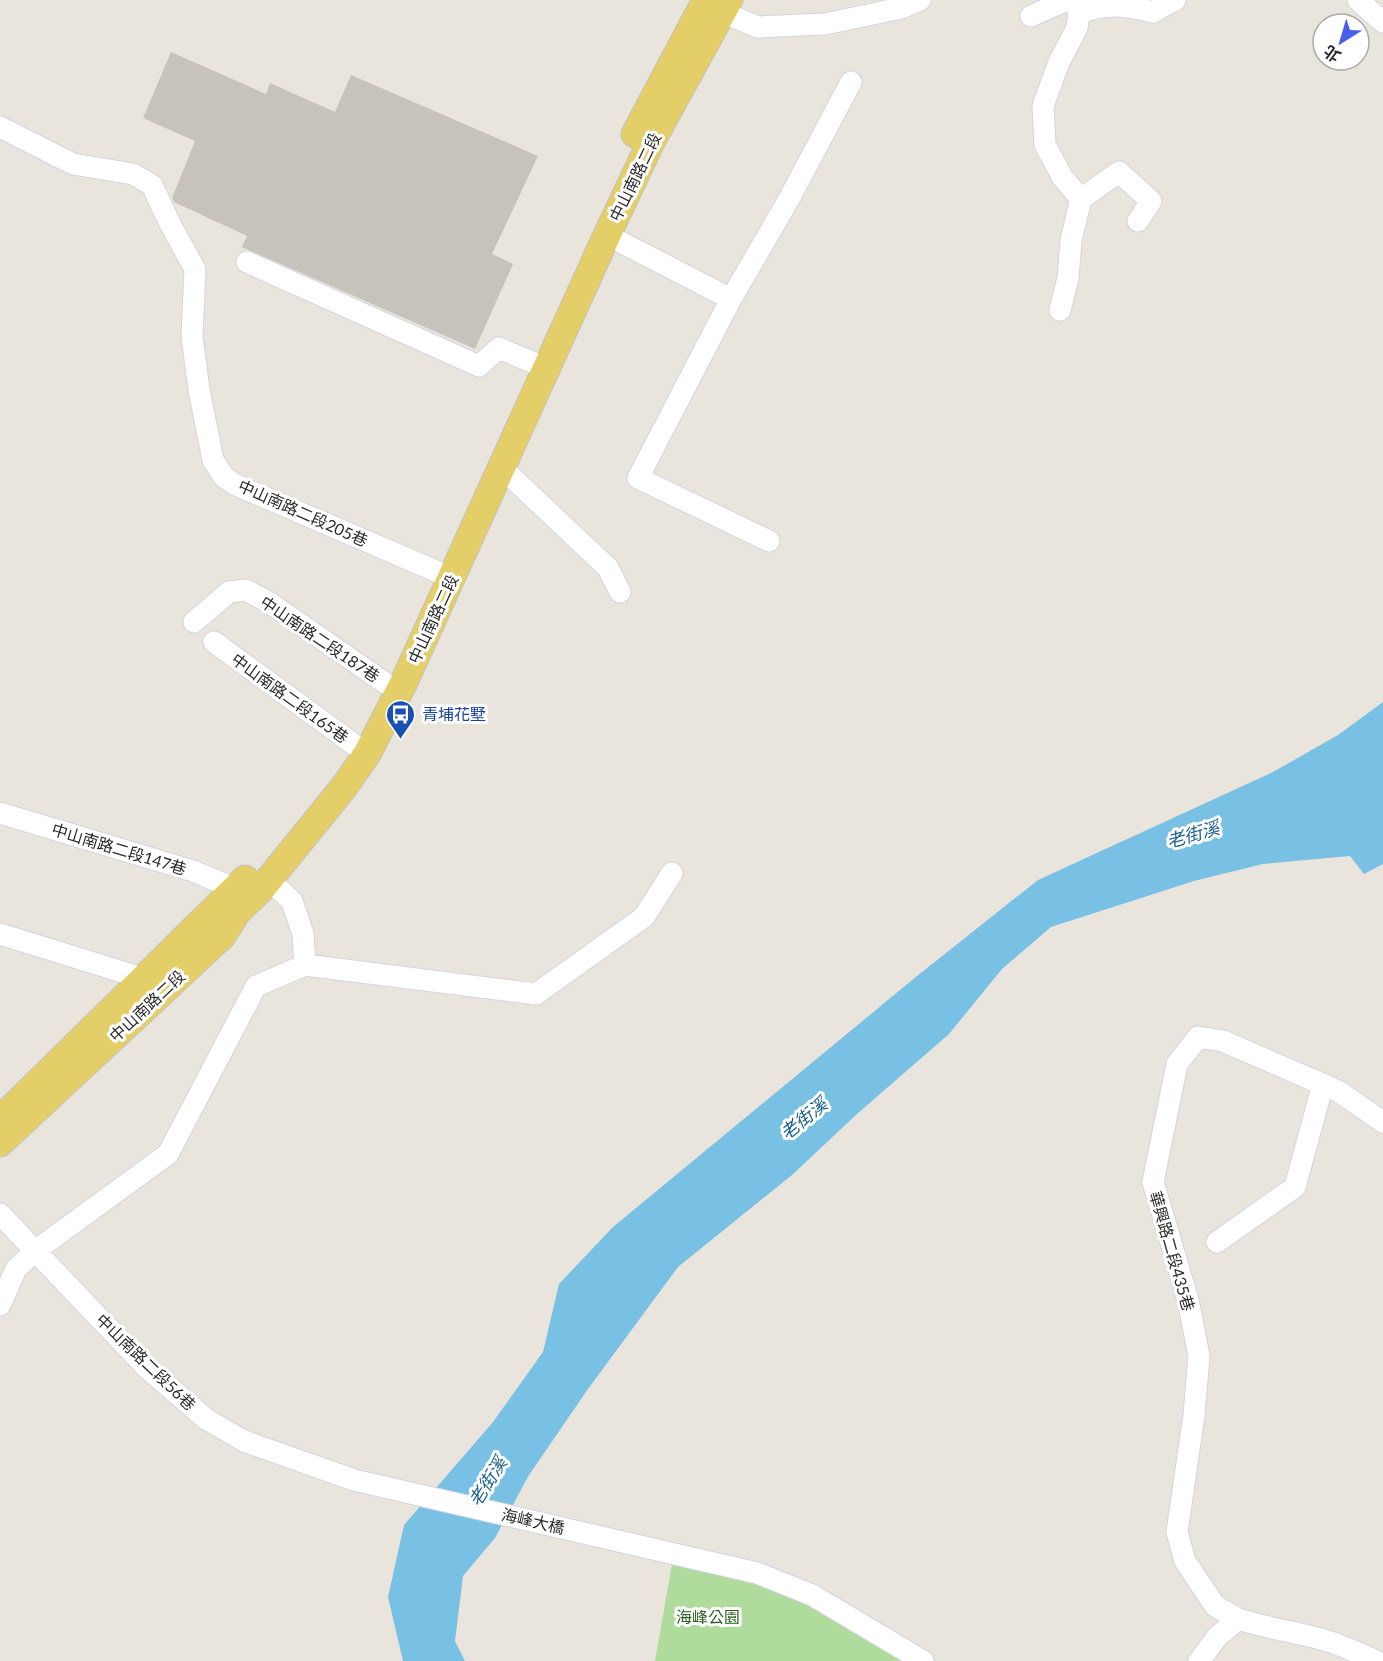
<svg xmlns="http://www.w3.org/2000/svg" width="1383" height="1661" viewBox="0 0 1383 1661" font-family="Lato,'Noto Sans TC',sans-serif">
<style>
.green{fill:#afdc9d}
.water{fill:#78c1e4}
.building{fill:#c6c3bb}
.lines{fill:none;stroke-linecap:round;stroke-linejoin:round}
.minor-casing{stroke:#d2d4e1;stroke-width:23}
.major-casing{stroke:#c3c3c3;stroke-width:29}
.minor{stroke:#fff;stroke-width:21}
.major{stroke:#e4ce67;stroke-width:27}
.labels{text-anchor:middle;stroke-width:6;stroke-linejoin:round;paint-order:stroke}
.street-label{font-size:16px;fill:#292929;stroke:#fff}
.transit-label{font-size:16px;fill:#164399;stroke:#fff;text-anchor:start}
.park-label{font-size:16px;fill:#296020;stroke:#fff}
.water-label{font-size:18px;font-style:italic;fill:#185f8e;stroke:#fff}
</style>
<rect width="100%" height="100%" fill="#eae5dc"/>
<!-- green -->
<path class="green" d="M672,1564L750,1580L811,1602L908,1661H655Z"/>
<!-- water -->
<path class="water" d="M1383,702V864L1364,874L1350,856L1263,864L1194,881L1051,927L1002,969L949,1034L857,1114L792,1175L678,1267L588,1389L529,1475L495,1538L463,1576L455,1641L465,1661H403L388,1597L404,1525L493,1422L543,1352L559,1284L613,1227L917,976L1038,880L1273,772L1338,735Z"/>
<!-- building -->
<path class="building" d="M171,52L266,94L270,83L335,112L351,75L538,156L492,254L513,264L475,349L242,247L247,236L174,202L172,198L195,141L143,118Z"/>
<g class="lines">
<defs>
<path id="minor" d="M1073,0L1079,13L1077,28L1059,62L1043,106L1045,145L1063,178L1081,199L1119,172L1151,201L1138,221
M1358,0L1383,22
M710,7L758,27L825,24L901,8L920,0
M1079,13C1107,3 1124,5 1153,12L1175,0
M1031,16L1067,0
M0,127L73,164L133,174L152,185L170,224L195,269L192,336L199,390L213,460L224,477L236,485L452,578
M607,235L731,299L789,199L851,82
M247,262L479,366L499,348L546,368
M731,299L638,478L769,541
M1060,310L1068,278L1071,240L1081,199
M501,467L608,568L620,592
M194,622L229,592L246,590L270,603L385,683
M214,642L367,754
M0,813L193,871L236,889
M269,880L292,901L303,934L305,965
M0,934L142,978
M0,1214L146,1367L206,1419L244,1441L354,1480L757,1573L812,1595L923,1661
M1217,1242L1295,1187L1323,1084
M0,1305L16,1269L35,1251L168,1154L256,986L305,965L536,994L644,917L672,873
M1238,1619L1215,1606L1185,1561L1177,1532L1194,1415L1199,1356L1188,1300L1153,1182L1177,1064L1198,1037L1223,1041L1338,1091L1383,1122
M1199,1661L1217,1637L1238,1619C1266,1628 1296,1632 1324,1640C1342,1645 1359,1653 1376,1661"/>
<path id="major" d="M635,134L706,0
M7,1113L245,879
M0,1143L222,936L237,912L262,888L344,787L367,754L404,682L607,235L651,142L729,0"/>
</defs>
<!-- minor casing -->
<use href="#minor" class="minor-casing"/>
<!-- major casing -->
<use href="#major" class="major-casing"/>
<!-- minor -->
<use href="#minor" class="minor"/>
<!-- major -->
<use href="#major" class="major"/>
</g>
<!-- icons -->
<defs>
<symbol id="bus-pin" viewBox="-11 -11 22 30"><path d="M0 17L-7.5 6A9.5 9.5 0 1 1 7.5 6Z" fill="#1a4fb4" stroke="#fff"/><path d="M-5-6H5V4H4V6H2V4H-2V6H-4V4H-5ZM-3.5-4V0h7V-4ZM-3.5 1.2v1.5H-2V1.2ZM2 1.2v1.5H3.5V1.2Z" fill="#fff"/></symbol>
</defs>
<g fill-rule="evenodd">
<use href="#bus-pin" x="384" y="698" width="33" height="45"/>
</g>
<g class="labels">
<!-- street labels -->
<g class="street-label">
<text transform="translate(635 177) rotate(-64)" y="6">中山南路二段</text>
<text transform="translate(303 513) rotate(24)" y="6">中山南路二段205巷</text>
<text transform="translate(433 619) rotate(-65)" y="6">中山南路二段</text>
<text transform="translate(320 639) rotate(34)" y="6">中山南路二段187巷</text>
<text transform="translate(290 698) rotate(36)" y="6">中山南路二段165巷</text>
<text transform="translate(119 849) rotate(17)" y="6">中山南路二段147巷</text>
<text transform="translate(147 1006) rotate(-43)" y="6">中山南路二段</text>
<text transform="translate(1172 1251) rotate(74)" y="6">華興路二段435巷</text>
<text transform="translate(146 1362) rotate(44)" y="6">中山南路二段56巷</text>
<text transform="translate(533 1521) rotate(13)" y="6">海峰大橋</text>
</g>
<!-- transit labels -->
<g class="transit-label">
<text x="422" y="720">青埔花墅</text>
</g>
<!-- park labels -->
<g class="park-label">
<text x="708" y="1623">海峰公園</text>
</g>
<!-- water labels -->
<g class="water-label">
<text transform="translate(1193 835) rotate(-16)" y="6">老街溪</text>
<text transform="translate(804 1119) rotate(-39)" y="6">老街溪</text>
<text transform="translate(488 1482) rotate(-58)" y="6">老街溪</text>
</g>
</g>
<!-- north arrow -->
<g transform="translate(1341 42) rotate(217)"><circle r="28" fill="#ffffff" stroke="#a9a9a9" stroke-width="1.5"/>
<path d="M0-4.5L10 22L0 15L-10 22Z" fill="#495eea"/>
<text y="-9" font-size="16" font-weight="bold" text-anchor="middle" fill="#292929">北</text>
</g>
</svg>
